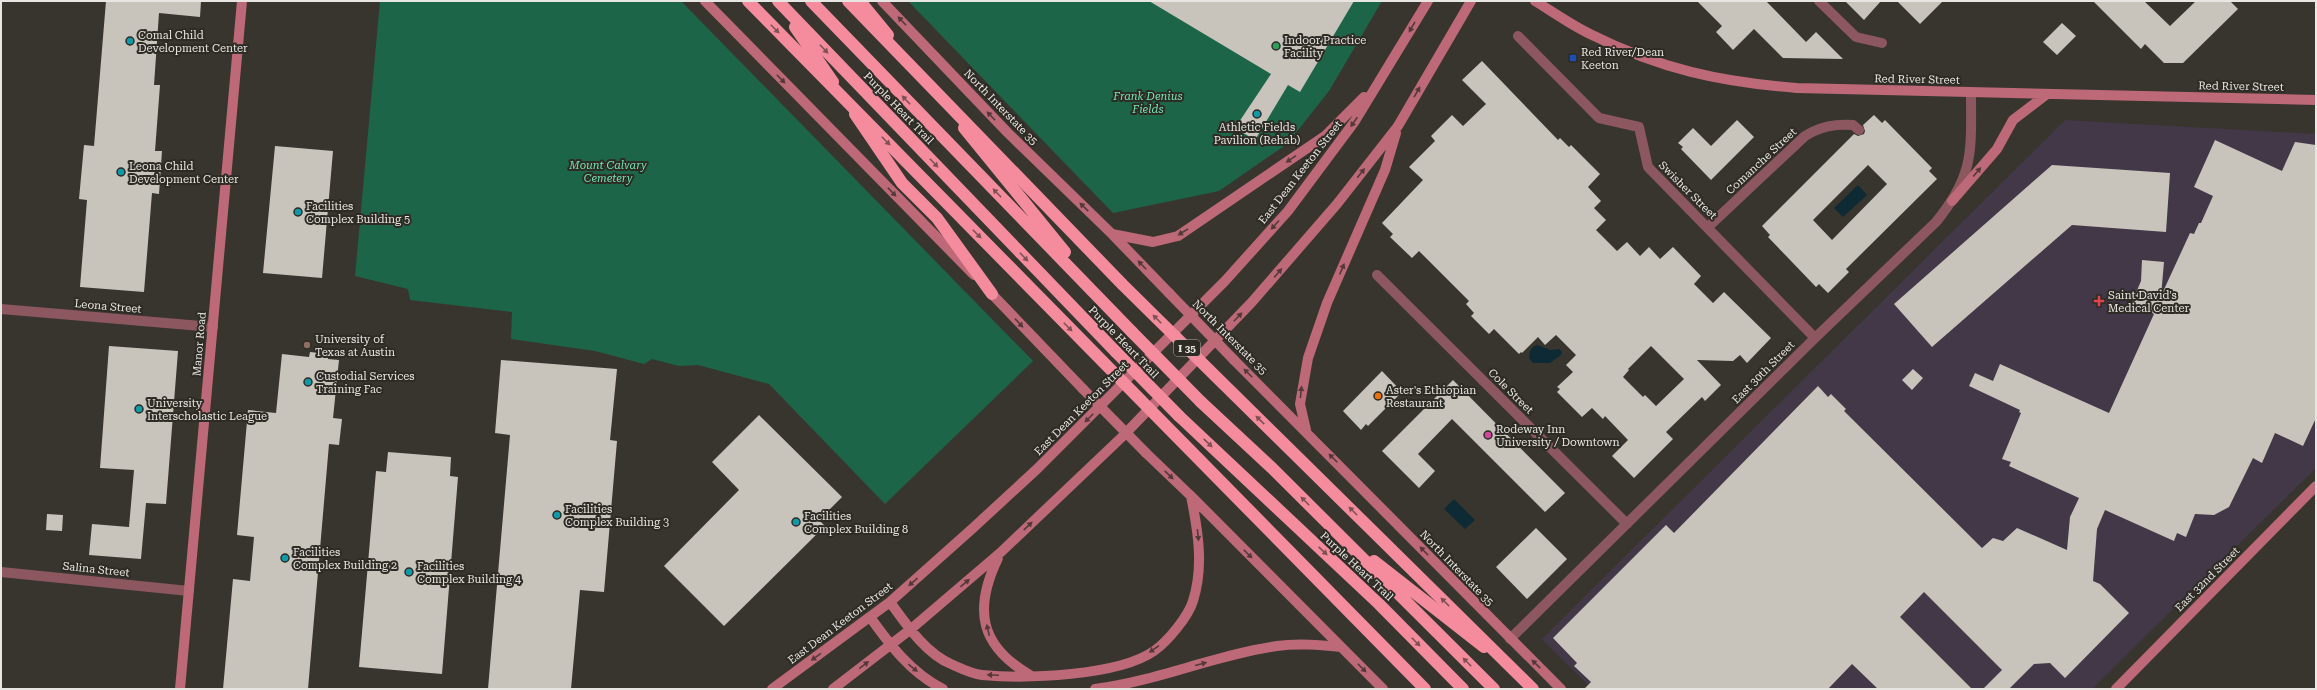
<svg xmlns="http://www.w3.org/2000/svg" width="2317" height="690" viewBox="0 0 2317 690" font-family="'Roboto Serif',serif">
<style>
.medical{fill:#433847}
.green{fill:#1d6548}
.water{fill:#0d2a35}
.building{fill:#c8c4bc;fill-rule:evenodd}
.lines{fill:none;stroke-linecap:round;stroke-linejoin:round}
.street{stroke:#8d5760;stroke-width:10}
.secondary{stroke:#bd6978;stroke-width:10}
.highway{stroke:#f58c9e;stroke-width:12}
.secondary-bridge{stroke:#bd6978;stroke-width:10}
.highway-bridge{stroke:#f58c9e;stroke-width:12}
.oneway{fill:#523a3a}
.oneway2{fill:#7e5255}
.culture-dot{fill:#0f9aa8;stroke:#2e2b25;stroke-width:1.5}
.leisure-dot{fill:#2e9e5b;stroke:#2e2b25;stroke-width:1.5}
.transit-dot{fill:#1a4fb4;stroke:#2e2b25;stroke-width:1.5}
.health-dot{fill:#e0444e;stroke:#2e2b25;stroke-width:1.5}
.education-dot{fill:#8d6e63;stroke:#2e2b25;stroke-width:1.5}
.food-dot{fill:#e8710a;stroke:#2e2b25;stroke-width:1.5}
.hotel-dot{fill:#d1479c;stroke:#2e2b25;stroke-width:1.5}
.labels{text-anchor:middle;stroke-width:4;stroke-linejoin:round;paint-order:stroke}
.shield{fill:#2e2b25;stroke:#b0aea9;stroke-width:1}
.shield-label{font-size:10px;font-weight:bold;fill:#e8e6e2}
.poi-label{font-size:11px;fill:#e8e6e2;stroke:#2e2b25;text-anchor:start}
.street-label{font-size:11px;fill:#e8e6e2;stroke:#2e2b25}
.park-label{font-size:11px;font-style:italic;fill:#72e6b2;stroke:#2e2b25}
</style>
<rect width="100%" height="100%" fill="#38352f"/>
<!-- medical -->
<path class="medical" d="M2065,120L2316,134V468L2092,689H1592L1542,639Z"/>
<!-- green -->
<path class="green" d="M380,1H681L1033,361L885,504L769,384L698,365L679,366L652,359L644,364L595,351L511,339L512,312L410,300L408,289L355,276Z
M908,1H1382L1329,91L1287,144L1219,191L1113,213Z"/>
<!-- water -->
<path class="water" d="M1858,185L1867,195L1843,217L1834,208Z
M1537,345L1551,350L1559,349L1562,352L1561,355L1550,363H1533L1529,358C1530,352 1530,347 1537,345Z
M1454,499L1475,520L1465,529L1444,509Z"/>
<!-- building -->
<path class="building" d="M106,1H201L200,17L159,13L154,85H160L155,151H162L159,194L152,193L144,292L80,287L87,200L79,199L84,145L94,146Z
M1149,1H1354L1300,92L1288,85L1255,140L1235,128L1271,74Z
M1697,1H1766L1806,42L1816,32L1843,59L1783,58L1754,29L1733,50L1716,32L1722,26Z
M1845,1H1881L1864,20Z
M1897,1H1943L1920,24Z
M2093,1H2144L2170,26L2196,1H2230L2238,9L2183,63H2164L2145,44L2141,49Z
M2062,23L2076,36L2057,55L2043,42Z
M1482,61L1558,140L1560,138L1569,147L1571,145L1600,174L1588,187L1601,201L1594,208L1606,220L1596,230L1617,251L1627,242L1640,256L1649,247L1660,259L1673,247L1701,276L1694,284L1713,303L1724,292L1771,338L1747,363L1740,355L1733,361L1697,360L1721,385L1705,401L1702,397L1666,432L1673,439L1634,478L1612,456L1628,440L1605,416L1603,419L1592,408L1582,417L1557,392L1560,389L1557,387L1573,372L1566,365L1576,355L1556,335L1545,345L1538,337L1522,353L1521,352L1519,354L1494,329L1489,334L1471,316L1474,313L1466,304L1469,301L1419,251L1412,258L1390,237L1393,234L1382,223L1423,180L1409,167L1435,141L1431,136L1452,115L1463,126L1486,104L1462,80ZM1651,346L1684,379L1656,406L1645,395L1643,397L1623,377L1629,370L1628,369Z
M1874,115L1882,123L1885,120L1932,168L1929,171L1937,179L1846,269L1849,272L1828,293L1819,284L1816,287L1768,237L1770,235L1762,226L1854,134L1858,136L1864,134L1865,131L1863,125ZM1868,165L1887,184L1832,240L1813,220Z
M1737,120L1754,137L1711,180L1681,149L1683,147L1678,143L1693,128L1711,146Z
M2215,140L2282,171L2295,142L2316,145V418L2303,446L2275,433L2262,463L2253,458L2229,507L2214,515L2195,514L2186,537L2177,533L2174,541L2105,510L2097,529L2093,581L2100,584L2129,613L2065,678L2050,663L2034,664L2009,689H1983L2002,670L1924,592L1900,617L1972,689H1878L1852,664L1828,689H1584L1591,682L1574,666L1577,663L1553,638L1666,525L1674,533L1818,386L1828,397L1831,394L1846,409L1844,411L1982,548L1993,538L2003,541L2017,528L2067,550L2070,517L2079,498L2009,466L2011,462L2002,459L2021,413L2019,412L2020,410L1969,386L1975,373L1993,381L2000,364L2109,413L2154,314L2132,302L2141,281L2142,260L2164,262L2161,296L2190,233L2194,234L2199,223H2201L2213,196L2194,187Z
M275,146L333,151L322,278L263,273Z
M2052,165L2170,173L2166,232L2072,225L1932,347L1894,304Z
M109,346L178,351L166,504L146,503L141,559L89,555L92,524L129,527L134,470L100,468Z
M310,352L328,354V359L339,360L333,418L342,419L339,445L329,444L308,689H223L233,579L250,581L254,537L237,535L248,410L276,413L282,354L309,357Z
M501,360L617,369L610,440L617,441L604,592L580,590L571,689H488L510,435L495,433Z
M1913,369L1923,378L1912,390L1902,380Z
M1382,371L1402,392L1368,426L1366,424L1361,430L1343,411Z
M1453,380L1565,493L1545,512L1452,419L1418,454L1435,471L1419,488L1382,451Z
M759,415L842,497L819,520L825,526L724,626L664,566L739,490L712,462Z
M388,452L451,457L450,476L458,477L442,674L359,667L376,471L386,472Z
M47,514L63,515L62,531L46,530Z
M1536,528L1567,559L1527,599L1496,567Z"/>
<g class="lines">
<!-- street -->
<path class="street" d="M1819,1L1856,37L1882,43
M1518,36L1599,118L1639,127L1648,167L1815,338
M1708,227L1805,136C1821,126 1835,124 1853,125L1859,130
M1377,275L1627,524
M1,309L213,327
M1,572L189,591
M1510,639L1815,338L1936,222C1975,174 1971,151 1971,92"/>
<!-- secondary -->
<path class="secondary" d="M705,1L974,275
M882,1L1008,133L1112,234L1169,293
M1535,1C1553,12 1571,25 1590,34C1660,69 1720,82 1797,88L2316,100
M1952,201L1997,149L2013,120L2047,94
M1112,234L1153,242L1178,236L1325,136L1364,97
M988,290L1083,389
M1234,360L1561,689
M1306,430L1300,404L1308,358L1327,303L1385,170L1396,133
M1146,453L1191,496L1383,689
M998,558C973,610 980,646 1030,675
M890,602C906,624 925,653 951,664C960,668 972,674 982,675C1026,679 1118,676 1154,651C1168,641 1188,617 1193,601C1204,566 1198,531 1191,496
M870,617C890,645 911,673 943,689
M180,689L242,1
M772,689L890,602L973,528L1037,469L1225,281L1288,211L1355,121L1428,1
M833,689L911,629L1000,553L1123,436L1252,302L1337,204L1398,126L1471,1
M1095,689C1157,681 1215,655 1277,646C1298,643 1320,645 1341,647
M2116,689L2316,486"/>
<!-- highway -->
<path class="highway" d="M778,1L1116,352
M811,1L1132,332
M860,1L888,35
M795,27L833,82
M855,114L902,183L937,218L992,294
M964,128L1065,252
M1201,402L1272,468L1494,689
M1179,416L1379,604L1463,689
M1374,561L1484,647"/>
<!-- secondary-bridge -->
<path class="secondary-bridge" d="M1169,293L1234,360
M1083,389L1146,453"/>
<!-- highway-bridge -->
<path class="highway-bridge" d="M748,1L1425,689
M848,1L1123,285L1533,689
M1132,332L1201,402
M1116,352L1179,416"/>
</g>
<!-- one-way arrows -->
<defs><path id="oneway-solid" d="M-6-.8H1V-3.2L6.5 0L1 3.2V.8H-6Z"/></defs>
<g class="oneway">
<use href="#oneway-solid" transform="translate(902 21) rotate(-134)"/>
<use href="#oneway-solid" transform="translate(1412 27) rotate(120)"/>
<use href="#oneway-solid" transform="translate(781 79) rotate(46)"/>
<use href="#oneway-solid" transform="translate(1417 92) rotate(-60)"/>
<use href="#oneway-solid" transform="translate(991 116) rotate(-134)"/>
<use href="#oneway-solid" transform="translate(1354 122) rotate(125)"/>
<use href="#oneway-solid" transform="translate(1291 159) rotate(146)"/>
<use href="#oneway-solid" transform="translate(1977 172) rotate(-50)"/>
<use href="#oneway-solid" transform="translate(1361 173) rotate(-52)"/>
<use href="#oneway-solid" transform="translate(892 192) rotate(46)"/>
<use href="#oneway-solid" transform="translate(1084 207) rotate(-136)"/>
<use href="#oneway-solid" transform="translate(1275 225) rotate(132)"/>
<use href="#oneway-solid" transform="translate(1183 232) rotate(148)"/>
<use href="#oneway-solid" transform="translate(1142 265) rotate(-134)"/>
<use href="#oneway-solid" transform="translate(1342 269) rotate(-67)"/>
<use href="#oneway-solid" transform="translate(1278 273) rotate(-49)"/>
<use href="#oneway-solid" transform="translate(1238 317) rotate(-46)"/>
<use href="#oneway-solid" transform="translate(1019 323) rotate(47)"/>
<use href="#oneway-solid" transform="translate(1248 373) rotate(-135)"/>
<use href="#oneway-solid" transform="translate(1301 392) rotate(-84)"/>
<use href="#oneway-solid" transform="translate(1089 418) rotate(135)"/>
<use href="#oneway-solid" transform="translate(1333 458) rotate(-135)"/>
<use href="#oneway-solid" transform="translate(1169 475) rotate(43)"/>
<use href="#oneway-solid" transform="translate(1028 526) rotate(-44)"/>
<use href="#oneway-solid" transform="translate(1198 535) rotate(84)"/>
<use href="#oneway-solid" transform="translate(1424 551) rotate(-134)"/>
<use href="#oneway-solid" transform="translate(1248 554) rotate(45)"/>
<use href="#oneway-solid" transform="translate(913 582) rotate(139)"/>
<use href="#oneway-solid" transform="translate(965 583) rotate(-40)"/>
<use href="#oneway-solid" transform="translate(988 630) rotate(-103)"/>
<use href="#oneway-solid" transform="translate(1154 649) rotate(145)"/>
<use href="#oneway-solid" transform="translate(816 657) rotate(144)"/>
<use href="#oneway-solid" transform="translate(1201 664) rotate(-15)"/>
<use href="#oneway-solid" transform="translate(1536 664) rotate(-136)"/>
<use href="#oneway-solid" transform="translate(864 665) rotate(-37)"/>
<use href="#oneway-solid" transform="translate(913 668) rotate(39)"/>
<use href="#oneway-solid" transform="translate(1362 668) rotate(45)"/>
<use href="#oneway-solid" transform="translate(993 675) rotate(-178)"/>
</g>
<g class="oneway2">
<use href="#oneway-solid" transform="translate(775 29) rotate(45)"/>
<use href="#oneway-solid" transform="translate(824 49) rotate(46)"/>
<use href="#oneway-solid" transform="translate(906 100) rotate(-134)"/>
<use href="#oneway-solid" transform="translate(886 141) rotate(45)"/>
<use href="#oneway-solid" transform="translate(934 163) rotate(46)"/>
<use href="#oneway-solid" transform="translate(997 193) rotate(-134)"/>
<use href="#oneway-solid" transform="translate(977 234) rotate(45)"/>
<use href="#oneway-solid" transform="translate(1024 257) rotate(46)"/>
<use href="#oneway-solid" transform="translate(1157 319) rotate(-135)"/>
<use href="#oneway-solid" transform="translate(1068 327) rotate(45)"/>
<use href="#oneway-solid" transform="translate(1260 420) rotate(-136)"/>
<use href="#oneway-solid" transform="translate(1208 443) rotate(43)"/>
<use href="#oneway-solid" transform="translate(1305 501) rotate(-135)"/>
<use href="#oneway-solid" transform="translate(1353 511) rotate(-135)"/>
<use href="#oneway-solid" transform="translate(1323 551) rotate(43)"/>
<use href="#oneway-solid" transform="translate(1445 602) rotate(-135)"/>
<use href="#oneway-solid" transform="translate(1416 642) rotate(45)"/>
<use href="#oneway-solid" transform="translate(1467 662) rotate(-135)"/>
</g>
<!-- markers -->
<g class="culture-dot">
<circle cx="130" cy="41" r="4"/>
<circle cx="1257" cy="114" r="4"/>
<circle cx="121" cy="172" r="4"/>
<circle cx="298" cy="212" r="4"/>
<circle cx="308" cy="382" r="4"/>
<circle cx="139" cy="409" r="4"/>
<circle cx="557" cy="515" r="4"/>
<circle cx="796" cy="522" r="4"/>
<circle cx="285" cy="558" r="4"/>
<circle cx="409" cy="572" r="4"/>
</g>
<circle class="leisure-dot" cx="1276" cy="46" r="4"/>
<rect class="transit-dot" x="1569" y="54" width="8" height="8" rx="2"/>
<path class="health-dot" d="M2097 295h4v4h4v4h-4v4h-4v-4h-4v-4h4z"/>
<circle class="education-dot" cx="307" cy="345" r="4"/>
<circle class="food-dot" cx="1378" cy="396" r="4"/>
<circle class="hotel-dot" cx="1488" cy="435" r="4"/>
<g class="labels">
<!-- shield labels -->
<rect class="shield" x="1174" y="340" width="26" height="16" rx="3"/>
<g class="shield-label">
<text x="1187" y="352">I 35</text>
</g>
<!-- poi labels -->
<g class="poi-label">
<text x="138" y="39">Comal Child<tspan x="138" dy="13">Development Center</tspan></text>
<text x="1284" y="44">Indoor Practice<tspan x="1284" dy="13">Facility</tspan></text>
<text x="1581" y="56">Red River/Dean<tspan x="1581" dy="13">Keeton</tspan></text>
<text x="1257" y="131" text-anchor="middle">Athletic Fields<tspan x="1257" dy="13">Pavilion (Rehab)</tspan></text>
<text x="129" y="170">Leona Child<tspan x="129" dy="13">Development Center</tspan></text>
<text x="306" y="210">Facilities<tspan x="306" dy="13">Complex Building 5</tspan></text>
<text x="2108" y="299">Saint David's<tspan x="2108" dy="13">Medical Center</tspan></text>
<text x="315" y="343">University of<tspan x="315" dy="13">Texas at Austin</tspan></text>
<text x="316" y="380">Custodial Services<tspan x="316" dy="13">Training Fac</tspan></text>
<text x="1386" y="394">Aster's Ethiopian<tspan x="1386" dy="13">Restaurant</tspan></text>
<text x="147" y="407">University<tspan x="147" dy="13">Interscholastic League</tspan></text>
<text x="1496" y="433">Rodeway Inn<tspan x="1496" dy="13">University / Downtown</tspan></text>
<text x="565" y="513">Facilities<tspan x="565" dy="13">Complex Building 3</tspan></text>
<text x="804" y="520">Facilities<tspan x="804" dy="13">Complex Building 8</tspan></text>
<text x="293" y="556">Facilities<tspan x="293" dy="13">Complex Building 2</tspan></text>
<text x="417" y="570">Facilities<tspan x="417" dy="13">Complex Building 4</tspan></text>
</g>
<!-- street labels -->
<g class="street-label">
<text transform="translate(1917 79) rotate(1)" y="4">Red River Street</text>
<text transform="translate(2241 86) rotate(1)" y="4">Red River Street</text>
<text transform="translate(1001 107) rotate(46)" y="4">North Interstate 35</text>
<text transform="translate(899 108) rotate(46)" y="4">Purple Heart Trail</text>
<text transform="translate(1761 161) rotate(-43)" y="4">Comanche Street</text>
<text transform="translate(1300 172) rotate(-52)" y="4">East Dean Keeton Street</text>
<text transform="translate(1688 190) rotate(45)" y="4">Swisher Street</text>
<text transform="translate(108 306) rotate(5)" y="4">Leona Street</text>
<text transform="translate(1230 337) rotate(45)" y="4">North Interstate 35</text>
<text transform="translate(1124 342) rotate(46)" y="4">Purple Heart Trail</text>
<text transform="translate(199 344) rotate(-85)" y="4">Manor Road</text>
<text transform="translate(1763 372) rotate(-45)" y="4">East 30th Street</text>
<text transform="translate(1511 391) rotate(45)" y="4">Cole Street</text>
<text transform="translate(1081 408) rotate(-45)" y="4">East Dean Keeton Street</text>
<text transform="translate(1357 566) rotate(43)" y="4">Purple Heart Trail</text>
<text transform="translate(1457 568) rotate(46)" y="4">North Interstate 35</text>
<text transform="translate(96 569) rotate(6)" y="4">Salina Street</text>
<text transform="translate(2207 579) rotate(-45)" y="4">East 32nd Street</text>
<text transform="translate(840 623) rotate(-37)" y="4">East Dean Keeton Street</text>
</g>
<!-- park labels -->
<g class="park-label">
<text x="1148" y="100">Frank Denius<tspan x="1148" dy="13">Fields</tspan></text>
<text x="608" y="169">Mount Calvary<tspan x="608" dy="13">Cemetery</tspan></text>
</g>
</g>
<!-- border -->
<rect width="2317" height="690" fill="none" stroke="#e8e6e2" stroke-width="4"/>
</svg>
